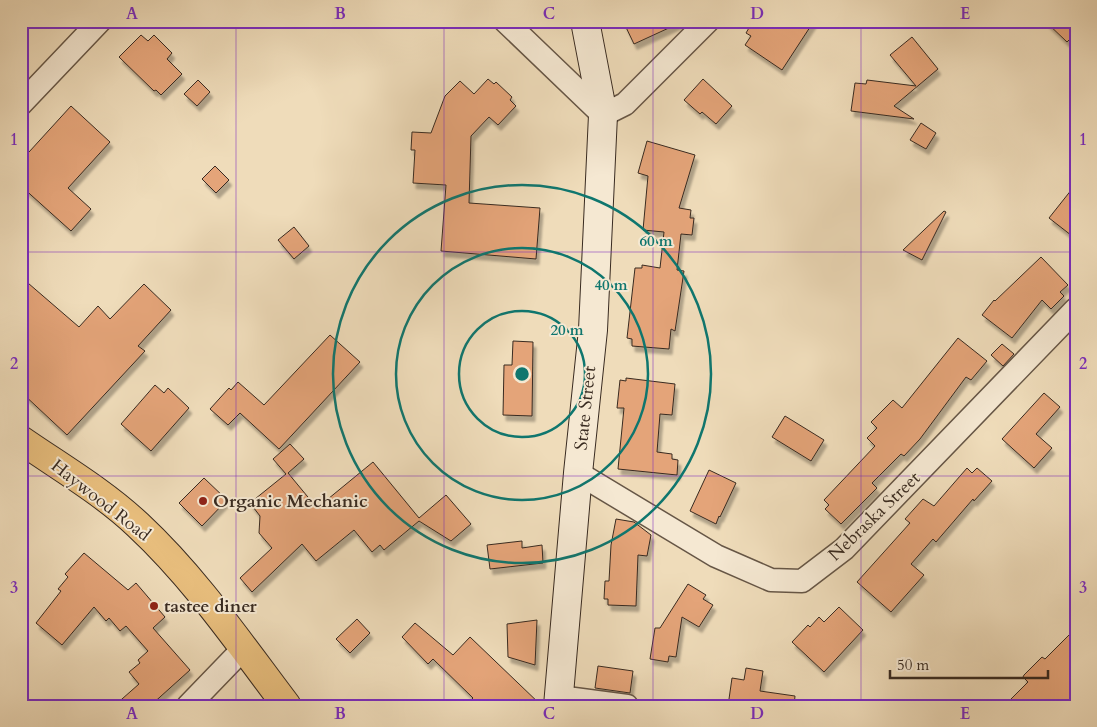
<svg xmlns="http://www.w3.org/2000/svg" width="1097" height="727" viewBox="0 0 1097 727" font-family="Cardo,serif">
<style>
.building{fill:#e4a479;stroke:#382a20;filter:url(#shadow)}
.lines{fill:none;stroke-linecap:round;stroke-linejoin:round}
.street-casing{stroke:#665646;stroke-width:25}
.secondary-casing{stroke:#382a20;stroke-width:30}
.primary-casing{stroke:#382a20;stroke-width:30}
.street{stroke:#f5e8d2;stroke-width:22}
.secondary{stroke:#f5e8d2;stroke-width:28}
.primary{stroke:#e8be7d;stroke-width:28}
.grid{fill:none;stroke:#7b2cbf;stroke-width:1;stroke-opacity:0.55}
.ring{fill:none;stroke:#0f766e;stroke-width:2.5}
.poi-dot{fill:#8f2418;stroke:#f5e8d2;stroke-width:2}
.labels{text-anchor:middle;stroke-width:4;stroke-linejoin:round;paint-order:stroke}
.street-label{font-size:18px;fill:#382a20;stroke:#f5e8d2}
.poi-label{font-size:18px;font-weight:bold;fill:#382a20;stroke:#f5e8d2;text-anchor:start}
.centre{fill:#0f766e;stroke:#f5e8d2;stroke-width:2.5}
.ring-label{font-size:15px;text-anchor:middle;font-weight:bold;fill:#0f766e;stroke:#f5e8d2;stroke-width:4;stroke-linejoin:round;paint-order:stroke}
.neatline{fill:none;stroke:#7b2cbf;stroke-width:2}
.grid-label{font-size:16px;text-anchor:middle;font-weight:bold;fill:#7b2cbf}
</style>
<defs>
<filter id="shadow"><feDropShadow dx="3" dy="5.5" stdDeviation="1" flood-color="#0004"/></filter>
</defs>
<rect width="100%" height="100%" fill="#efdcba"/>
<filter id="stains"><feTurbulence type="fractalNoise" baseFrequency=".004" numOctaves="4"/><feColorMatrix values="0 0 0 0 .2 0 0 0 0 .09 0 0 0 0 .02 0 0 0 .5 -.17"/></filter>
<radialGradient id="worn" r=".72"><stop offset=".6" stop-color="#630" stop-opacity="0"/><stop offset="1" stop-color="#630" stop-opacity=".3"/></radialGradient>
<!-- building -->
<path class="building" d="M623,21H684L634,44Z
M753,21H814L782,70L745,45L751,36L746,33Z
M1045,21H1076V33L1067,42Z
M141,35L148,41L154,35L172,53L167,59L182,74L161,95L156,90L154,91L119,57Z
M912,37L938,69L894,106L914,119L851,111L855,83L866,84L867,80L916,86L890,55Z
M488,79L494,84L496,82L512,97L510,100L516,106L498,125L489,117L471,136L469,203L540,208L536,259L441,251L446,185L413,183L415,150H411L412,132L431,133L445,96L460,81L474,94Z
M703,79L732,106L716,124L702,112L700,114L684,100Z
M198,80L210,92L197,106L184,94Z
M71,106L110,142L68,188L91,209L71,231L21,186V145L29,152Z
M921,123L936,133L926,149L910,140Z
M647,141L695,155L679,208L691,210L690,218H694L692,235L681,234L677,270L684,271L675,331L671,329L669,349L632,346V339L627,338L635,268H642V265L660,268L664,232L643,230L648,176L638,173Z
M215,166L229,180L216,193L202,179Z
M1076,184V239L1049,218Z
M944,211L946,212L922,260L903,250Z
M294,227L309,246L294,259L278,240Z
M1041,257L1068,285L1060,292L1064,296L1051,309L1042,300L1012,338L982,315L994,300L995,301Z
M21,277L79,327L98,306L110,319L144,284L171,310L138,346L145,351L67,435L21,392Z
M330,335L360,362L279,449L240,413L228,425L210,409L229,388L231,390L238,382L264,405Z
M958,338L987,361L971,380L966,377L920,439L904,456L901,454L872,483L877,488L841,524L825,509L829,505L824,500L875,446L867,438L877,428L871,422L893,400L902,408Z
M513,341L533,342L532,416L503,415L504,365H512Z
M1002,344L1014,354L1003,366L991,355Z
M626,378L675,384L672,415L660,414L657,452L672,454V459L678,460L677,475L618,469L624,408H617L620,380L626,381Z
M155,385L164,393L168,388L189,408L151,451L121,424Z
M1044,393L1060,407L1036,434L1052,448L1034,468L1002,439Z
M785,416L824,440L811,461L772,437Z
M290,444L304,459L288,473L317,508L373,462L419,518L446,495L471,524L451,541L419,521L384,550L380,545L372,552L354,530L316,561L302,544L252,592L240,578L272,548L259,533L260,516L250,503L286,474L273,459Z
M967,468L972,473L977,468L992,481L974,501L973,499L936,542L933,539L911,564L924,575L891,612L857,582L910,523L905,519L923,499L934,506Z
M709,470L736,483L720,517L719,516L716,524L690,511Z
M204,478L227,500L202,526L179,503Z
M616,519L634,522L651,535L647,556L638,555L636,606L608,605V599H604L605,581H609L611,545Z
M522,541V548L542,545L543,563L490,569L487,545Z
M84,553L128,590L136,583L165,617L153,628L190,670L150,706H114L139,684L129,672L140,663L138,660L148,651L126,626L120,631L109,618L106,621L94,607L62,645L36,623L61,591L58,589L68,577L65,574Z
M688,584L706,595L703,599L713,605L699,627L682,617L676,657L669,656L668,662L650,659L655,628H660Z
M839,607L863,630L824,672L792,642L808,625L810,627L819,617L824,622Z
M357,619L370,633L350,653L336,639Z
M537,620L535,665L508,657L507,624Z
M415,623L453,655L470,637L542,706H465L473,698L433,659L428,664L402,637Z
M1076,628V692L1063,706H1004L1028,682L1023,677L1024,675L1042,657L1045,659Z
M598,666L633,671L630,693L595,688Z
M746,668L763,671L760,691L795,696L794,706H728L732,678L744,680Z"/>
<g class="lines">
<defs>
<path id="street" d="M505,21L603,115L625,104L708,21
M21,104L100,21
M578,473L716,556L771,580L802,581L844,549L1076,309
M559,697L627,706
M188,706L243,649"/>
<path id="secondary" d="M558,706L578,473L593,330L603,115L585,21"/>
<path id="primary" d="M21,440C60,467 103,492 138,525C195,578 240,644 287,706"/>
</defs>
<!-- street casing -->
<use href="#street" class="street-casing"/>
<!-- secondary casing -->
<use href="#secondary" class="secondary-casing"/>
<!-- primary casing -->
<use href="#primary" class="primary-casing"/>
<!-- street -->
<use href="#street" class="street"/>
<!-- secondary -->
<use href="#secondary" class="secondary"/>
<!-- primary -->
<use href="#primary" class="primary"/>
</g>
<!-- grid -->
<path class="grid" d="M236,21V706M444,21V706M653,21V706M861,21V706M21,252H1076M21,476H1076"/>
<!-- distance rings -->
<g class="ring">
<circle cx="522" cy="374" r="63"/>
<circle cx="522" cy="374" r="126"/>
<circle cx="522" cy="374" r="189"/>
</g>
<!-- markers -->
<g class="poi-dot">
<circle cx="203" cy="501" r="5"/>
<circle cx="154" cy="606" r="5"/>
</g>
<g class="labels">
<!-- street labels -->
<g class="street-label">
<text transform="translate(585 408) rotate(-84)" y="6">State Street</text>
<text transform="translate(101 500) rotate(38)" y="6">Haywood Road</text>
<text transform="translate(874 516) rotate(-44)" y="6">Nebraska Street</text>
</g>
<!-- poi labels -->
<g class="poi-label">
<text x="213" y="507">Organic Mechanic</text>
<text x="164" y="612">tastee diner</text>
</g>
</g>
<circle cx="522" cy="374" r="8" class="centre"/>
<g class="ring-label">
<text x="656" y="246">60 m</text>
<text x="611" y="290">40 m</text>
<text x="567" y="335">20 m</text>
</g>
<!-- margin -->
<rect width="1097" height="727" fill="none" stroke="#efdcba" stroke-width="55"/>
<!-- scale -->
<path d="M890 670v8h158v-8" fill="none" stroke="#382a20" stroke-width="2.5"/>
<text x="897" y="670" font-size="15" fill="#382a20" stroke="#f5e8d2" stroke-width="4" paint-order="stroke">50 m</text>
<rect x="28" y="28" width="1042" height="672" class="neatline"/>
<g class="grid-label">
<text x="132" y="19">A</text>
<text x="340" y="19">B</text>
<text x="549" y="19">C</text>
<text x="757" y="19">D</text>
<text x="965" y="19">E</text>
<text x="14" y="145">1</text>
<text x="1083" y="145">1</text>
<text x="14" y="369">2</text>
<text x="1083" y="369">2</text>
<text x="14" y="593">3</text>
<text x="1083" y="593">3</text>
<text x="132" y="719">A</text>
<text x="340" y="719">B</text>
<text x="549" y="719">C</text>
<text x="757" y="719">D</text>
<text x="965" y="719">E</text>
</g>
<rect width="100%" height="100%" filter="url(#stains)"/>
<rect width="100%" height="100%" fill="url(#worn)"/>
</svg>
